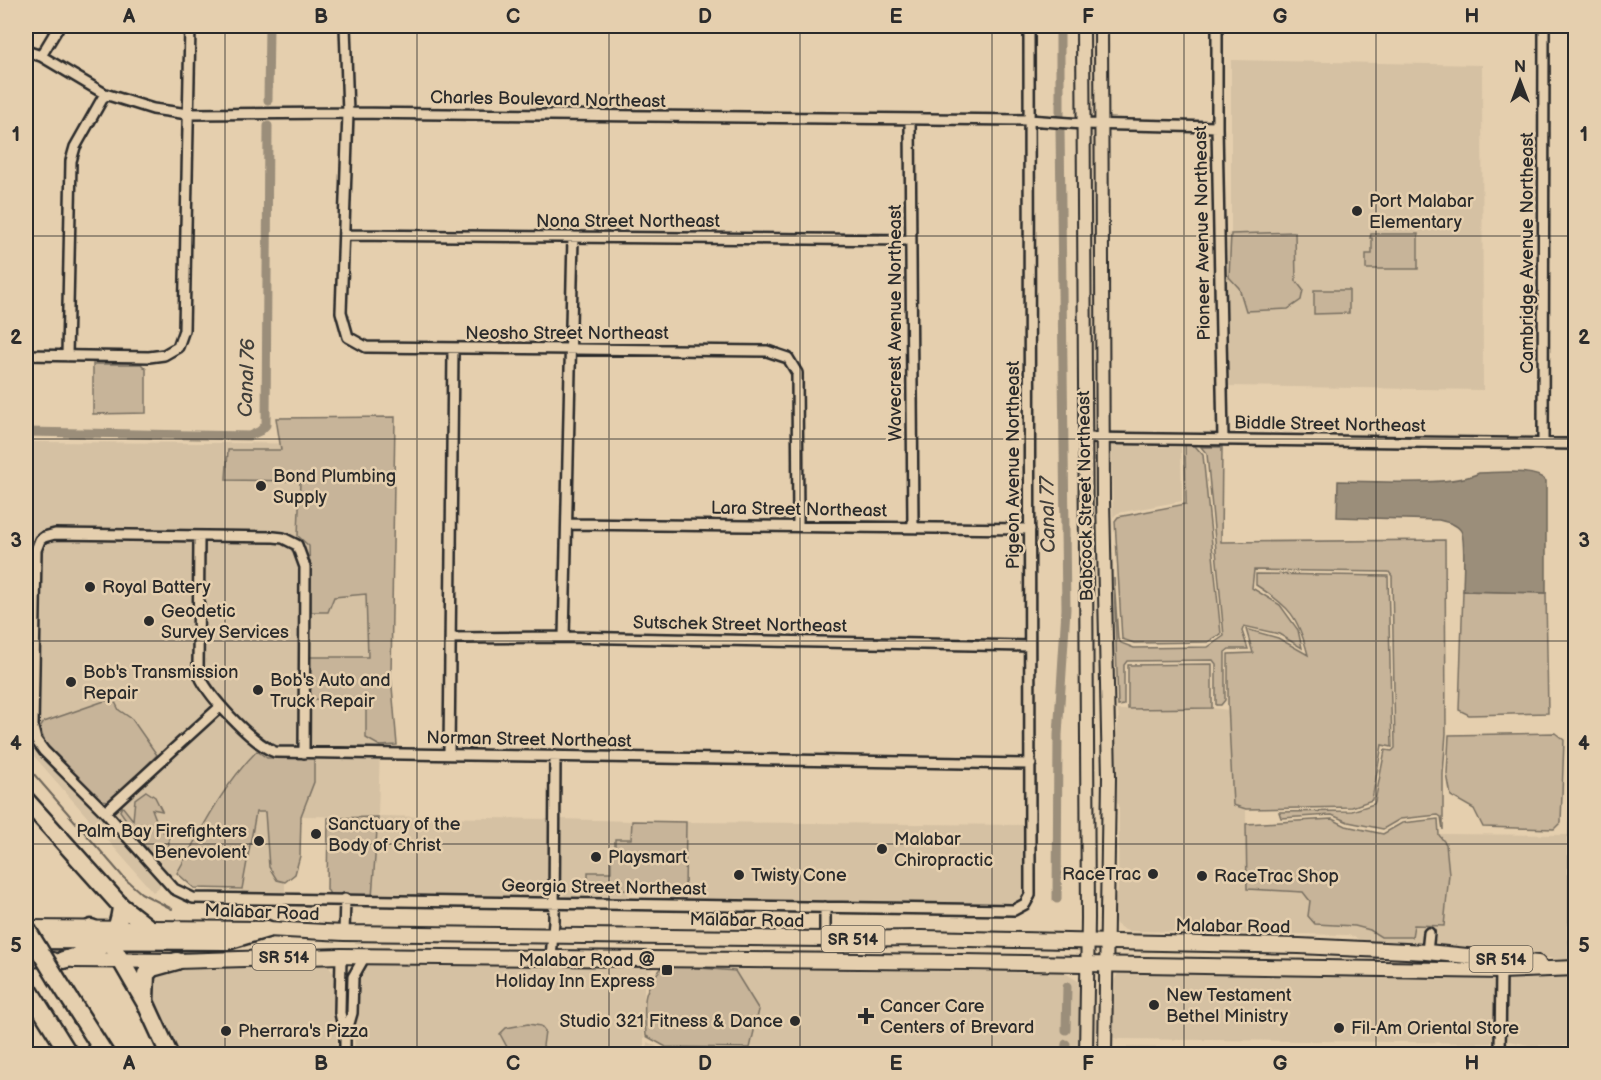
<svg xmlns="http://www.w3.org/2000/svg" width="1601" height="1080" viewBox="0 0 1601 1080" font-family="'Balsamiq Sans',sans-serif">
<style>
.built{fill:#d5c1a3}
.green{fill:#c7b499;stroke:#797062;stroke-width:1.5}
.water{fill:#9b8e7a;stroke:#6e665a;stroke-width:1.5}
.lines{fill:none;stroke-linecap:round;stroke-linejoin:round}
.stream{stroke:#6e665a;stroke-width:2}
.canal{stroke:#9b8e7a;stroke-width:9}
.street-casing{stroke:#2b2b2b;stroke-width:14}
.secondary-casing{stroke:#2b2b2b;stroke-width:16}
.primary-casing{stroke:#2b2b2b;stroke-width:18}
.highway-casing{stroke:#2b2b2b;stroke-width:21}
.street{stroke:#e5cfae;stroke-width:9}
.secondary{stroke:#e5cfae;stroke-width:12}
.primary{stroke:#e5cfae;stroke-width:14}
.highway{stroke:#e5cfae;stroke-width:16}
.highway-bridge-casing{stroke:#2b2b2b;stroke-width:21;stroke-linecap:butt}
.highway-bridge{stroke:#e5cfae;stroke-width:16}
.grid{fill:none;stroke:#2b2b2b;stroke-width:1.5;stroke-opacity:0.55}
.poi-dot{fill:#2b2b2b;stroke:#e5cfae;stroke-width:2}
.labels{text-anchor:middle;stroke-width:5;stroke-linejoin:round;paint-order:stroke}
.shield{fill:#e5cfae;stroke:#635c52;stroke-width:1.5}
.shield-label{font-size:16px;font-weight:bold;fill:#2b2b2b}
.street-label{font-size:18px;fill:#2b2b2b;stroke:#e5cfae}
.poi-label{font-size:18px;fill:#2b2b2b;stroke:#e5cfae;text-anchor:start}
.water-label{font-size:20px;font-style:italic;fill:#413f3b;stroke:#e5cfae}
.neatline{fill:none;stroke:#2b2b2b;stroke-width:2}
.grid-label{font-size:20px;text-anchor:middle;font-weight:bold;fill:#2b2b2b}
</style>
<rect width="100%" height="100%" fill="#e5cfae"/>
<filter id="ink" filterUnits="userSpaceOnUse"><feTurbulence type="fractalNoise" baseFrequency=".0167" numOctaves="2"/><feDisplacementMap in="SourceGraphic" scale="12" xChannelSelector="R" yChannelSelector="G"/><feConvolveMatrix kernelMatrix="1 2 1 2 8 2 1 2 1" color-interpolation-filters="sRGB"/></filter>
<g filter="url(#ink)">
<!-- built -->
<path class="built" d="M1231,60L1482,65L1483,390L1227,386V234L1231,233Z
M26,442L371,444L366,594L368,657L366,738L380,746L378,816L551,819L550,889L548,893L534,899L372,897L377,817L301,816L308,801L314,758H267L257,751L239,769L210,815L177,873L153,892L26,747Z
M1111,446L1181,447L1182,501L1118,513L1113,517Z
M1212,708L1229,710L1233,804L1246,809L1247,889L1303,892L1310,901L1308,916L1315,924L1355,926L1370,930L1381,937H1412L1414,925L1443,926L1446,844L1439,834L1569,835V937L1573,960L1373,944L1348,935L1128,931L1123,929L1116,924L1113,917V906L1118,890L1119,805L1114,799V742L1119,719L1118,710Z
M265,811L277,880L285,882V895L241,894L256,812Z
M559,819L632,821L628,900L569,899L564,895L560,889Z
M686,822L1027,825L1026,893L1022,899L1013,904L681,901L685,892Z
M373,963L657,966L648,972L644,987V1054H550L543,1047L510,1028H506L508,1054H354L357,980L365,967Z
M321,964L328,966L336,976L337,1054H174L171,1038L152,1003L151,978L161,971Z
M699,968L1065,973L1078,981L1081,992L1080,1054H770V1050L750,1049L759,1010L735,971Z
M1123,970L1486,972L1493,979L1497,988L1496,1035L1491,1043L1118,1039L1111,1037L1112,986L1118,973Z
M1575,970V1046L1529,1045L1509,1041L1507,1038L1505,1030L1508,979L1514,974Z
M647,1042L666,1051V1054H647Z
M1119,1047L1488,1052L1494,1054H1111L1113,1049Z"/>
<!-- green -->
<path class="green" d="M1295,232L1296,281L1303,290L1301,300L1288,309L1246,311L1239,288L1229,277L1231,234Z
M1371,234H1418V269H1366V254H1372V238H1370Z
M1314,290H1349V313L1314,314Z
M93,364H141L146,369V413L93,414Z
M395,417L391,675L397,745L380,746L366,738V701L310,699V657H368L366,594L334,597L328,612H311L309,546L298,536L300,481L226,480L228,450H281L276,418Z
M1185,444L1195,446L1203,455L1221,634L1208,642L1134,643L1122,639L1115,521L1118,517L1186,504Z
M1201,447H1222L1221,542L1445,540L1446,733L1443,774V830L1441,817L1438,815L1400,819L1383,829L1348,822L1332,815L1281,818L1279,812L1352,811L1374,804L1375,801L1385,750L1392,751L1395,748L1392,576L1389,572L1254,570L1252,588L1280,605L1298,630L1302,648L1279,634L1244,626L1242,631L1248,649H1229L1225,652V700L1221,705H1216V664L1213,660L1127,661L1124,665V705L1118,706L1114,578L1118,639L1121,643L1134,648L1208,647L1224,636L1207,454Z
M1573,454H1576L1575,949H1570L1569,937V835L1573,670Z
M1256,574L1388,576L1392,747L1382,745L1372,800L1352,807L1246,809L1233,805L1228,703V654L1253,653L1246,629L1278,638L1308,655C1298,616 1290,607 1256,585Z
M1463,591L1546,593L1548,713L1469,715L1459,710Z
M1212,664V708L1128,709V665Z
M113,698L119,710L132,719L157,755L111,801L99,800L45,743L40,728L44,722Z
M1555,733L1564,740L1561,822L1554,829L1483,827L1474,809L1451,796L1447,774L1449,735Z
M257,751L267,758L314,757V782L301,816L300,856L295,874L285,882L277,880L269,867L265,812H256L242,889L194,888L177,873C201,831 222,786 257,751Z
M146,791L155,797L162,811L152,809L158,825L169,839L168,856L158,853L151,855L120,811L122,806L133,820L135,799Z
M378,817L372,897L331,896L327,889L328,818Z
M1332,819L1346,826L1383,834L1402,823L1438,819L1439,835L1446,844L1449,874L1444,926L1414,925L1412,937H1381L1370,930L1355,926L1315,924L1308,916L1310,901L1303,892L1247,889L1246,824Z
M632,821L686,822L685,892L588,889V872H611V852L615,851V839H631Z
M664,965L735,971L759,1010L750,1048L666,1047L646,1036C644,1003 640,992 664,965Z
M528,1024L541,1026L545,1031L543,1046L550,1054H531L529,1051L520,1054H508V1049L500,1034L506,1028Z"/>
<!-- water -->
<path class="water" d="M1479,473C1496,473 1536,468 1546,481V593L1463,591C1463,579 1466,541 1461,531C1457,524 1447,522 1439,520L1337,517L1338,481C1372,481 1452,487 1479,473Z
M666,1051L747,1052L764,1054H666Z"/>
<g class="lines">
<!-- stream -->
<path class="stream" d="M26,765L124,878L141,893L172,909"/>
<!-- canal -->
<path class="canal" d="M1060,26V115
M268,100L269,26
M26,432L249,436L260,431L266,425L268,126
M1057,899L1058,735L1066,609L1060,129
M1066,1030L1067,987
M1065,1054L1066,1044"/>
<defs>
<path id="street" d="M345,26L348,113L341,312L348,337L366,347L767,351L788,358L797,373L798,525
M1219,26L1217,29V127L1223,440
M26,51L41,56L105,94L153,109L188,114L348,113L1029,120L1083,124L1217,127
M41,56L59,26
M910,120L913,527
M345,235L911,240
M26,355L149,357L164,355L178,347L184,330L190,26
M67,356L71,161L75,147L105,94
M1084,438L1576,444
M1543,444L1544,26
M568,524L1030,529
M199,537L198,671C204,693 253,744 275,752L1031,764
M564,637L573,237
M451,638L564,637L1029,646
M304,753L305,567L297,545L283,538L274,537L55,534L44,537L40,540L36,550L33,728L36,740L44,751L105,812L174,889L193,898L1014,910L1025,904L1030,895L1029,26
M449,754L453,349
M105,812L221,706
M344,933L345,899
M825,939V907
M1427,952L1429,933
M341,956L340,1013L345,1036V1054
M551,958L554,921L555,756
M346,1034L352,1013L353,977L365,956
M1500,1054L1501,968"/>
<path id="secondary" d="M1083,26L1088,918L1086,1054
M1101,26L1103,500L1109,777L1105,1054
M26,927L149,928"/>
<path id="primary" d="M149,928L267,929L344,933L825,939L922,938L1299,946L1427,952L1538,963
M26,959L53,960
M73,960L177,961L341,956L963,962L1501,971L1576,968"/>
<path id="highway" d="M26,800L121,906L149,928
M91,928L105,935L109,940L146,1004L169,1054
M26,940L227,941L267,929
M63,960C96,952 118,945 121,906
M57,979L105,1054
M26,985L69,1054
M145,1000L146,974L152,968L177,961"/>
</defs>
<!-- street casing -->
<use href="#street" class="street-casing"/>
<!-- secondary casing -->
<use href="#secondary" class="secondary-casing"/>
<!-- primary casing -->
<use href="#primary" class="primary-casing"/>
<!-- highway casing -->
<use href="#highway" class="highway-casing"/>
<!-- street -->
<use href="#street" class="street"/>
<!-- secondary -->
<use href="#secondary" class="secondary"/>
<!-- primary -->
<use href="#primary" class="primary"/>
<!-- highway -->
<use href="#highway" class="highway"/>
<defs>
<path id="highway-bridge" d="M26,928L57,979"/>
</defs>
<!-- highway-bridge casing -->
<use href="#highway-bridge" class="highway-bridge-casing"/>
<!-- highway-bridge -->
<use href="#highway-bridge" class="highway-bridge"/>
</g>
</g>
<!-- grid -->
<path class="grid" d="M225,26V1054M417,26V1054M609,26V1054M800,26V1054M992,26V1054M1184,26V1054M1376,26V1054M26,236H1576M26,439H1576M26,641H1576M26,844H1576"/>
<!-- markers -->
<g class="poi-dot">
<circle cx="1357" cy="211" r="6"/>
<circle cx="261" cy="486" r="6"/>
<circle cx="90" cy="587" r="6"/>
<circle cx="149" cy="621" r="6"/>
<circle cx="71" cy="682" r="6"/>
<circle cx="258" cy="690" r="6"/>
<circle cx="316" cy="834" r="6"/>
<circle cx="259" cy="841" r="6"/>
<circle cx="882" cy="849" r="6"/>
<circle cx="596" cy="857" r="6"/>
<circle cx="1153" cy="874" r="6"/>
<circle cx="739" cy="875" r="6"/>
<circle cx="1202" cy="876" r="6"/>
<rect x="661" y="964" width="12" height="12" rx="3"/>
<circle cx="1154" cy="1005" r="6"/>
<path d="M863 1007h6v6h6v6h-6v6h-6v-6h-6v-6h6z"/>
<circle cx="795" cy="1021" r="6"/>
<circle cx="1339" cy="1028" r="6"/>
<circle cx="226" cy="1031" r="6"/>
</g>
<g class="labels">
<!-- shield labels -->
<g class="shield">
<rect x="821.5" y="926" width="63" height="26" rx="4.5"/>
<rect x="252.5" y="944" width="63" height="26" rx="4.5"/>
<rect x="1469.5" y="946" width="63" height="26" rx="4.5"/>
</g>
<g class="shield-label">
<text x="853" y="945">SR 514</text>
<text x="284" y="963">SR 514</text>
<text x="1501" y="965">SR 514</text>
</g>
<!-- street labels -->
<g class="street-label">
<text transform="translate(548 99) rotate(1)" y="6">Charles Boulevard Northeast</text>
<text x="628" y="227">Nona Street Northeast</text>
<text transform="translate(1202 233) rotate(-91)" y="6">Pioneer Avenue Northeast</text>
<text transform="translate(1527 253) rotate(-90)" y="6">Cambridge Avenue Northeast</text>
<text transform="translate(895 323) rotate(-90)" y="6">Wavecrest Avenue Northeast</text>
<text x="567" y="339">Neosho Street Northeast</text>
<text transform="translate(1330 424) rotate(1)" y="6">Biddle Street Northeast</text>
<text transform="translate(1013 465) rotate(-90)" y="6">Pigeon Avenue Northeast</text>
<text transform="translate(1085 496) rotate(-91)" y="6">Babcock Street Northeast</text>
<text transform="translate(799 509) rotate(1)" y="6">Lara Street Northeast</text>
<text transform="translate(740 624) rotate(1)" y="6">Sutschek Street Northeast</text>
<text transform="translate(529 739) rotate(1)" y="6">Norman Street Northeast</text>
<text transform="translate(604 887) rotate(1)" y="6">Georgia Street Northeast</text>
<text transform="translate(262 912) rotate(2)" y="6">Malabar Road</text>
<text transform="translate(747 920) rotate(1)" y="6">Malabar Road</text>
<text transform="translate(1233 926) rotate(1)" y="6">Malabar Road</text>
</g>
<!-- poi labels -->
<g class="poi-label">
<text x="1369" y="207">Port Malabar<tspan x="1369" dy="21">Elementary</tspan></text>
<text x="273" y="482">Bond Plumbing<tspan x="273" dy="21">Supply</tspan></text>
<text x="102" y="593">Royal Battery</text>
<text x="161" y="617">Geodetic<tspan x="161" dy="21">Survey Services</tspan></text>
<text x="83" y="678">Bob's Transmission<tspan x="83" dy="21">Repair</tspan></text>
<text x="270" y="686">Bob's Auto and<tspan x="270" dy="21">Truck Repair</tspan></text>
<text x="328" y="830">Sanctuary of the<tspan x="328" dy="21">Body of Christ</tspan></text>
<text x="247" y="837" text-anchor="end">Palm Bay Firefighters<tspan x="247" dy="21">Benevolent</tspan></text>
<text x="894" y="845">Malabar<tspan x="894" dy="21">Chiropractic</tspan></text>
<text x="608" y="863">Playsmart</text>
<text x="1141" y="880" text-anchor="end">RaceTrac</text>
<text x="751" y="881">Twisty Cone</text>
<text x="1214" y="882">RaceTrac Shop</text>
<text x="655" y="966" text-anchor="end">Malabar Road @<tspan x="655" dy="21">Holiday Inn Express</tspan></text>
<text x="1166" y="1001">New Testament<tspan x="1166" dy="21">Bethel Ministry</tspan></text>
<text x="880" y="1012">Cancer Care<tspan x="880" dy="21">Centers of Brevard</tspan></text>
<text x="783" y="1027" text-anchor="end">Studio 321 Fitness &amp; Dance</text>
<text x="1351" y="1034">Fil-Am Oriental Store</text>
<text x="238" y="1037">Pherrara's Pizza</text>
</g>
<!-- water labels -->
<g class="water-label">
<text transform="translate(246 378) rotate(-88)" y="7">Canal 76</text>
<text transform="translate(1047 515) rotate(-91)" y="7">Canal 77</text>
</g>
</g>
<!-- margin -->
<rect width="1601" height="1080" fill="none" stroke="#e5cfae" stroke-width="66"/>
<!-- north arrow -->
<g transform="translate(1520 81)" stroke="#e5cfae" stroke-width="4.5" paint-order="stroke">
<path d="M0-4.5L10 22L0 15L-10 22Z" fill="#2b2b2b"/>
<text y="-9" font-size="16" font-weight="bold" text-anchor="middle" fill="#2b2b2b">N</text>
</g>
<rect x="33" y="33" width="1535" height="1014" class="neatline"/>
<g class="grid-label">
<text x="129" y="23">A</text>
<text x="321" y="23">B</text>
<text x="513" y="23">C</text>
<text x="705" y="23">D</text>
<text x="896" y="23">E</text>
<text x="1088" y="23">F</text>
<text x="1280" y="23">G</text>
<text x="1472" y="23">H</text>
<text x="16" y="141">1</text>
<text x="1584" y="141">1</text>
<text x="16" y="344">2</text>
<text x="1584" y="344">2</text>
<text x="16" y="547">3</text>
<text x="1584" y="547">3</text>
<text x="16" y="750">4</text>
<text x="1584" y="750">4</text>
<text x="16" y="952">5</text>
<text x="1584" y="952">5</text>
<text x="129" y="1070">A</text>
<text x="321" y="1070">B</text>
<text x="513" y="1070">C</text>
<text x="705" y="1070">D</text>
<text x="896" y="1070">E</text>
<text x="1088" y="1070">F</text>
<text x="1280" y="1070">G</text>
<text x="1472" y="1070">H</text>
</g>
</svg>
